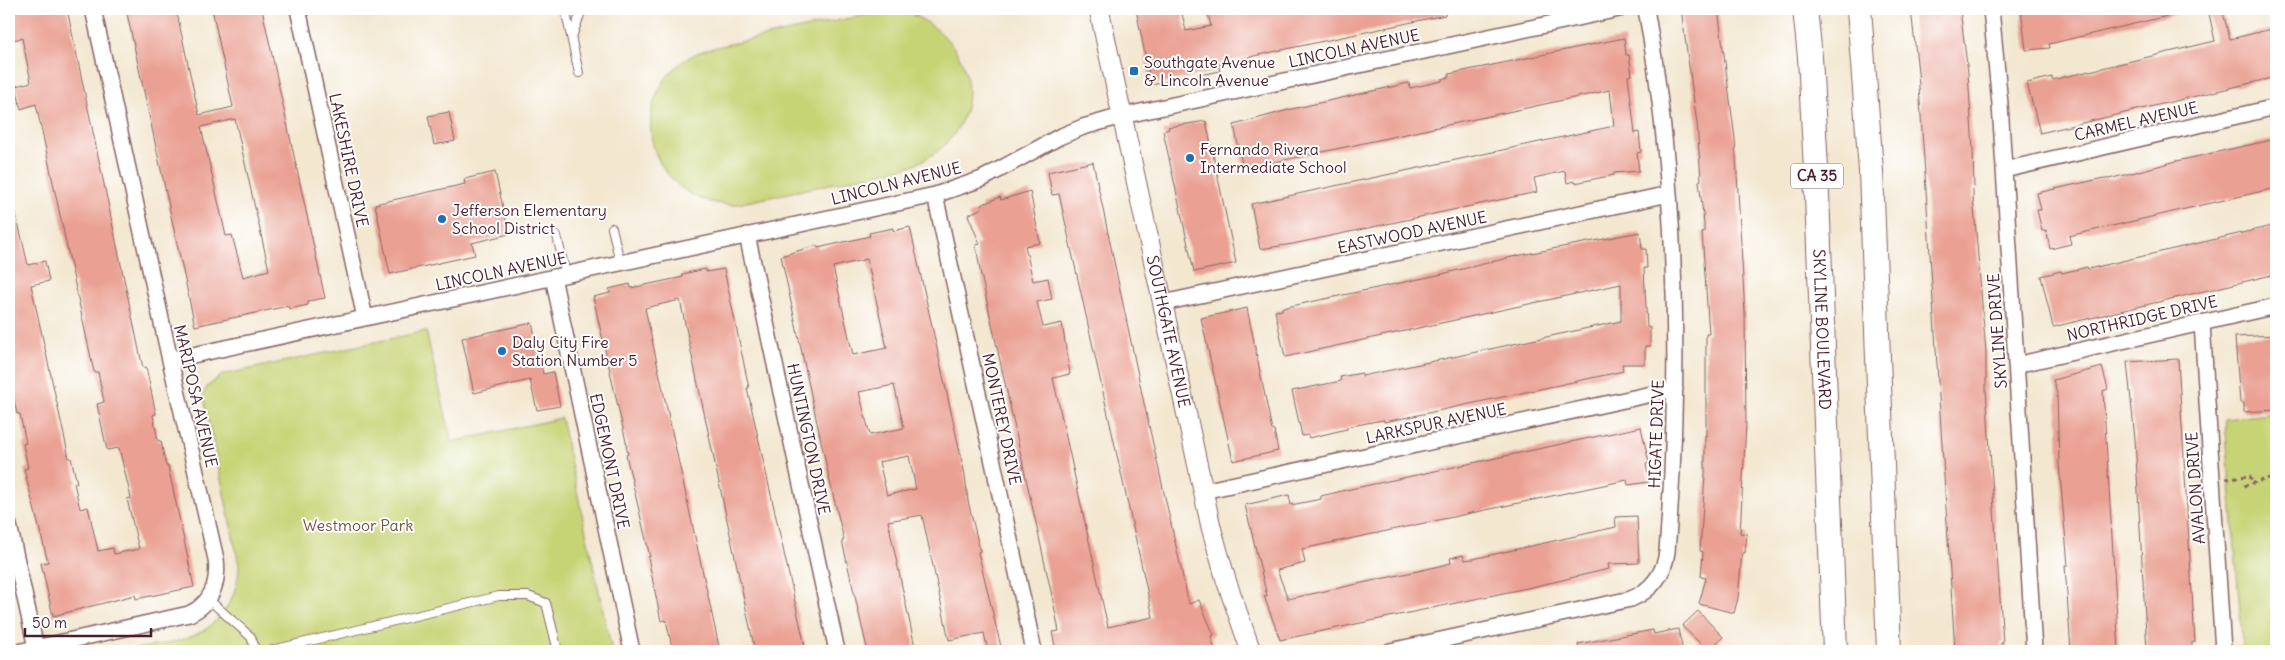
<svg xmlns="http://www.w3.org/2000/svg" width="2285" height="660" viewBox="0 0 2285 660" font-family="Delius,sans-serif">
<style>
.green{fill:#c7d476;stroke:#887a50}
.building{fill:#eaa093;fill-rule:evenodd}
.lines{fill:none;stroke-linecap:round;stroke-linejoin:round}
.service-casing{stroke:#856565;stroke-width:10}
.minor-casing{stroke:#856565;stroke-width:18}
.tertiary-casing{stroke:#856565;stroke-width:21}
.primary-casing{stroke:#856565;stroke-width:26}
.path{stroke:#856565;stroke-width:3;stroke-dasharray:4 4;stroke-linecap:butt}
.service{stroke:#fff;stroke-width:8}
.minor{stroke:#fff;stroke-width:15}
.tertiary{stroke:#fff;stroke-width:19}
.primary{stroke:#fff;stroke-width:24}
.poi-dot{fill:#1f6fb2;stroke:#fff;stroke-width:2}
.labels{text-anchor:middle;stroke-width:4;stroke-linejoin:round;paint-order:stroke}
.shield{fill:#fff;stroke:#80626b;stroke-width:1}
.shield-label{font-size:15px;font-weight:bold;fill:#4a1f2b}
.street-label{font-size:16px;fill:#4a1f2b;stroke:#fff}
.poi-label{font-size:16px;fill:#4a1f2b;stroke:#fff;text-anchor:start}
.park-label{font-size:16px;fill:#705542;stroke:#fff}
</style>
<rect width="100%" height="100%" fill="#fff"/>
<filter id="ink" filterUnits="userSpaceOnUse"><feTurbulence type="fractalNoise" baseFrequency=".02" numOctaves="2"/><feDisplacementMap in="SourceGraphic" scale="10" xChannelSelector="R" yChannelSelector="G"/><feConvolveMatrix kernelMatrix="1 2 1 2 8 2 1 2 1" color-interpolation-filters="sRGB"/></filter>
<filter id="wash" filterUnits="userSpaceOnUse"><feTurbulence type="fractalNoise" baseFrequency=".0096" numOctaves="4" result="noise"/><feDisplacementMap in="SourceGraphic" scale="20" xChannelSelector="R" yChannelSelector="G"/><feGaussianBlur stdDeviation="1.12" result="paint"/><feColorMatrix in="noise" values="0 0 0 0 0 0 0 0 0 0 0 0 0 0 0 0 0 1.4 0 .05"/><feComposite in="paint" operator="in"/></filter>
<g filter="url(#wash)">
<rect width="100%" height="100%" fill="#f3e7d0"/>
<!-- green -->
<path class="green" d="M892,9H944L913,15C992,51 984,147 900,169L733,205C717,204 702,201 689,193C639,162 638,93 685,60C696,52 708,49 721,46Z
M426,331L452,442L561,418L612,651H124C146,646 177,644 197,634C223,622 239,593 239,565L203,394L207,387L222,375Z
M2276,413V651H2243L2225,419Z"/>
<g id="blocks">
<!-- building -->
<path class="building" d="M9,9H67L139,350L143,368L146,367L156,414L153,415L158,441H161L166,466H168L194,587L136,599L135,595L53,616L41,563L48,562L24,469L28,468L23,444L26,443L20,414H17L9,380V206L14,205L28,265L45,261L49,281L31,285L69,458H71L77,483H74L80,509L88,507L98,551L113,548L114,554L139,549L127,499L131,498L119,448L107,450L97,404L104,402L98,372H94L36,104L21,109L16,86L31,82L22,38L9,41Z
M126,9H176L199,115L233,107L212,9H262L325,298L308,301V305L289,309L288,306L195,326ZM235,119L269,270L243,277L232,235L226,236L201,127Z
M1136,9H1181L1186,31L1211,26L1207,9H1445V15L1240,59L1218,65L1220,71L1151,85Z
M1681,9H1718L1735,139L1745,314L1746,424L1740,533L1747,534L1745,553H1742L1738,598L1734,613L1699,604L1706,578L1701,577L1703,552L1700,551L1705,475V435L1706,436V334H1709L1702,232H1704V223L1699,181L1701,180L1697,123Z
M1911,9H1960L1968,73L1973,150L1974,188L1973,189V196L1986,352V390L2003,643H2001V651H1955L1925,174L1918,72Z
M2021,9H2175L2176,14L2049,44L2050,48L2026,50Z
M2208,9H2222L2230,39L2276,28V77L2040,133L2027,83L2052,77V80L2215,41Z
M1624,38L1626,55H1629L1632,75L1628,76L1635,133L1639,132L1641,152L1637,153L1639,171L1614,173V175L1575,183L1574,181L1567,183L1565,171L1534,178L1537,192L1293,244L1260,249L1251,204L1614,126L1610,90L1243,169L1234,125L1292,109L1409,83L1410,88L1442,81V79L1449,77V74Z
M449,112L455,141L434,145L428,116Z
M1206,121L1236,263L1194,272L1163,131L1169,129L1168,127Z
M2276,139V188L2069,236L2071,244L2050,249L2046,230L2042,231L2037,210H2041L2037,193L2104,178L2109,179L2177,161Z
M1093,162L1145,408L1189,604L1199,600L1214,635L1211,636L1215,651H1056L1052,632L1059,631L1052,596L980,270L976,245L980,244L968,215L982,208L981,205L1000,197L1001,200L1030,191L1040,243L1025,246L1033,281L1048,278L1052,299L1037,302L1043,327L1062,323L1070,374L1053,378L1108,627L1153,617L1059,194L1052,195L1048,172Z
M495,172L509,234L472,243L475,255L390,274L375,204L465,184L464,179Z
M2276,225V274L2053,327L2041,276L2061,271L2062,273L2087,267L2088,269Z
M910,227L965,475L968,501L980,551L978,552L1002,651H988L984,633L949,640L922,515L888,521L915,647L895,651H870L869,648H867L842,541L844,540L829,478L781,256L817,245L818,248L870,236L869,233L893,228V231ZM867,259L887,348L853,355L833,267ZM894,385L904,428L870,435L859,392ZM909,456L916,489L887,495L879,462Z
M1640,232L1642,249H1646L1647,268H1644L1647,327H1650V346H1645V364H1622L1623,371L1610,374L1409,417L1384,422V420L1377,421L1347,427V429L1309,438L1308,435L1302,436L1292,391L1341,381L1340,377L1362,373V376L1439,360L1621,321V284L1285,357L1275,311L1282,310V308L1438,275L1516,256Z
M706,269V272L724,269L749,388H747L806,651H755L680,300L645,308L720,651H673L666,620L661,621L648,557H650L626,455L628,454L626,446H627L593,297L610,293L609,289L630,284L631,288L683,277L682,274Z
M1247,308L1272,430H1274L1278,451L1233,461L1201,318Z
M532,323L543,374L553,372L560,406L537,410L530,380L474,393L462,338Z
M2276,335V410L2244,412V403H2240L2235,337Z
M2178,359L2195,642H2192V651H2147L2135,439L2127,362Z
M2102,367L2108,389L2103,391L2119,651H2071L2065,565H2068L2059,464L2057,394L2053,380Z
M1641,427L1649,463L1646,464L1649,482L1628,485L1627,480L1302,549L1305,563L1277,570L1288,599L1427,569L1451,563L1450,558L1463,555L1465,560L1473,559L1616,527L1615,517L1637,516L1639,563L1608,564L1609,569L1532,587L1280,640L1264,596H1267L1245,505L1289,495L1291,505L1321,499V496L1346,490Z
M1698,611L1723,637L1708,651L1682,626Z
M1678,629L1683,651H1579L1578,644L1653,630L1654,634Z"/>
</g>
</g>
<g filter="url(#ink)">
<use href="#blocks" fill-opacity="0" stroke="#856565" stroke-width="1"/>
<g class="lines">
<defs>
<path id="service" d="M565,9L579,73
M572,37L582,9
M612,228L620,262
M557,236L566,275
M208,599L251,637L256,651
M268,651L499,596H528L546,603L558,651"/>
<path id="minor" d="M298,9L365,318
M1991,9L2000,104L2034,651
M2004,170L2276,107
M935,195L1034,651
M747,235L837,651
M553,277L632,651
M1163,303L1669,194
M2202,323L2223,651
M170,360L935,195L982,179L1059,137L1083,127L1122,116L1619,9
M2016,365L2276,306
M1203,491L1675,389
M9,525L36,648
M22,651L189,614C212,604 219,582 216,559L170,360L93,9
M1390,651L1631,599C1652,590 1664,574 1667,552C1681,371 1678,188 1646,9"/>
<g id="tertiary">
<path id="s1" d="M1099,9L1211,527L1226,580L1251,651"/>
</g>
<g id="primary">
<path id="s2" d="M1805,9L1810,57L1816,170L1835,651"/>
<path d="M1859,9L1871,171L1889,651"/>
</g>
</defs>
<!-- service casing -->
<use href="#service" class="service-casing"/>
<!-- minor casing -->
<use href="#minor" class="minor-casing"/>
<!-- tertiary casing -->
<use href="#tertiary" class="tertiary-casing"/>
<!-- primary casing -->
<use href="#primary" class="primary-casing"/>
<!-- path -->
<path class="path" d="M2226,478L2250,476L2253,483
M2244,486L2276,476"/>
<!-- service -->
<use href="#service" class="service"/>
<!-- minor -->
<use href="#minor" class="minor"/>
<!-- tertiary -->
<use href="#tertiary" class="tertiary"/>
<!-- primary -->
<use href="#primary" class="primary"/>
</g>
</g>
<!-- markers -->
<g class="poi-dot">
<rect x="1129" y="66" width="10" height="10" rx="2.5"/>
<circle cx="1190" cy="158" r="5"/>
<circle cx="442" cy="219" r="5"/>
<circle cx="502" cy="351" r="5"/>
</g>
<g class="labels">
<!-- shield labels -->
<rect class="shield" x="1791" y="163.5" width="52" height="25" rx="4"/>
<g class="shield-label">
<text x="1817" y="181">CA 35</text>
</g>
<!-- street labels -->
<g class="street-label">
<text transform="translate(1354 48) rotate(-12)" y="6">LINCOLN AVENUE</text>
<text transform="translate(2136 121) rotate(-13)" y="6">CARMEL AVENUE</text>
<text transform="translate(349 160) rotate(78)" y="6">LAKESHIRE DRIVE</text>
<text transform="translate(896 183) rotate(-14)" y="6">LINCOLN AVENUE</text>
<text transform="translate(1412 232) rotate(-12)" y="6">EASTWOOD AVENUE</text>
<text transform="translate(501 271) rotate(-12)" y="6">LINCOLN AVENUE</text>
<text transform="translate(2142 318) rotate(-13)" y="6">NORTHRIDGE DRIVE</text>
<text dy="6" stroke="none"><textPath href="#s2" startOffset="321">SKYLINE BOULEVARD</textPath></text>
<text transform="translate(1997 331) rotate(-94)" y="6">SKYLINE DRIVE</text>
<text dy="6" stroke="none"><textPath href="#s1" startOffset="330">SOUTHGATE AVENUE</textPath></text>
<text transform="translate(196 396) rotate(77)" y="6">MARIPOSA AVENUE</text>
<text transform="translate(1002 419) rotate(78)" y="6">MONTEREY DRIVE</text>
<text transform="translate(1436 423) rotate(-12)" y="6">LARKSPUR AVENUE</text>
<text transform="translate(1656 434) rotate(-88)" y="6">HIGATE DRIVE</text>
<text transform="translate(809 439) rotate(78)" y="6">HUNTINGTON DRIVE</text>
<text transform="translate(610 461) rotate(78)" y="6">EDGEMONT DRIVE</text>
<text transform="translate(2195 488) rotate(-94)" y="6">AVALON DRIVE</text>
</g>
<!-- poi labels -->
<g class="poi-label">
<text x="1144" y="68">Southgate Avenue<tspan x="1144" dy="18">&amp; Lincoln Avenue</tspan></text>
<text x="1200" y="155">Fernando Rivera<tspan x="1200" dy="18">Intermediate School</tspan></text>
<text x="452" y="216">Jefferson Elementary<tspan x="452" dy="18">School District</tspan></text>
<text x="512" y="348">Daly City Fire<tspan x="512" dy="18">Station Number 5</tspan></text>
</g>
<!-- park labels -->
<g class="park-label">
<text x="358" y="531">Westmoor Park</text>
</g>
</g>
<!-- margin -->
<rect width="2285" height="660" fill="none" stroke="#fff" stroke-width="30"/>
<!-- scale -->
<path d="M25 628v8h126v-8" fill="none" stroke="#4a1f2b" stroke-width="2.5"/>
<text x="32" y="628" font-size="15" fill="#4a1f2b" stroke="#ffffff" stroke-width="4" paint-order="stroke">50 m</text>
</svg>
